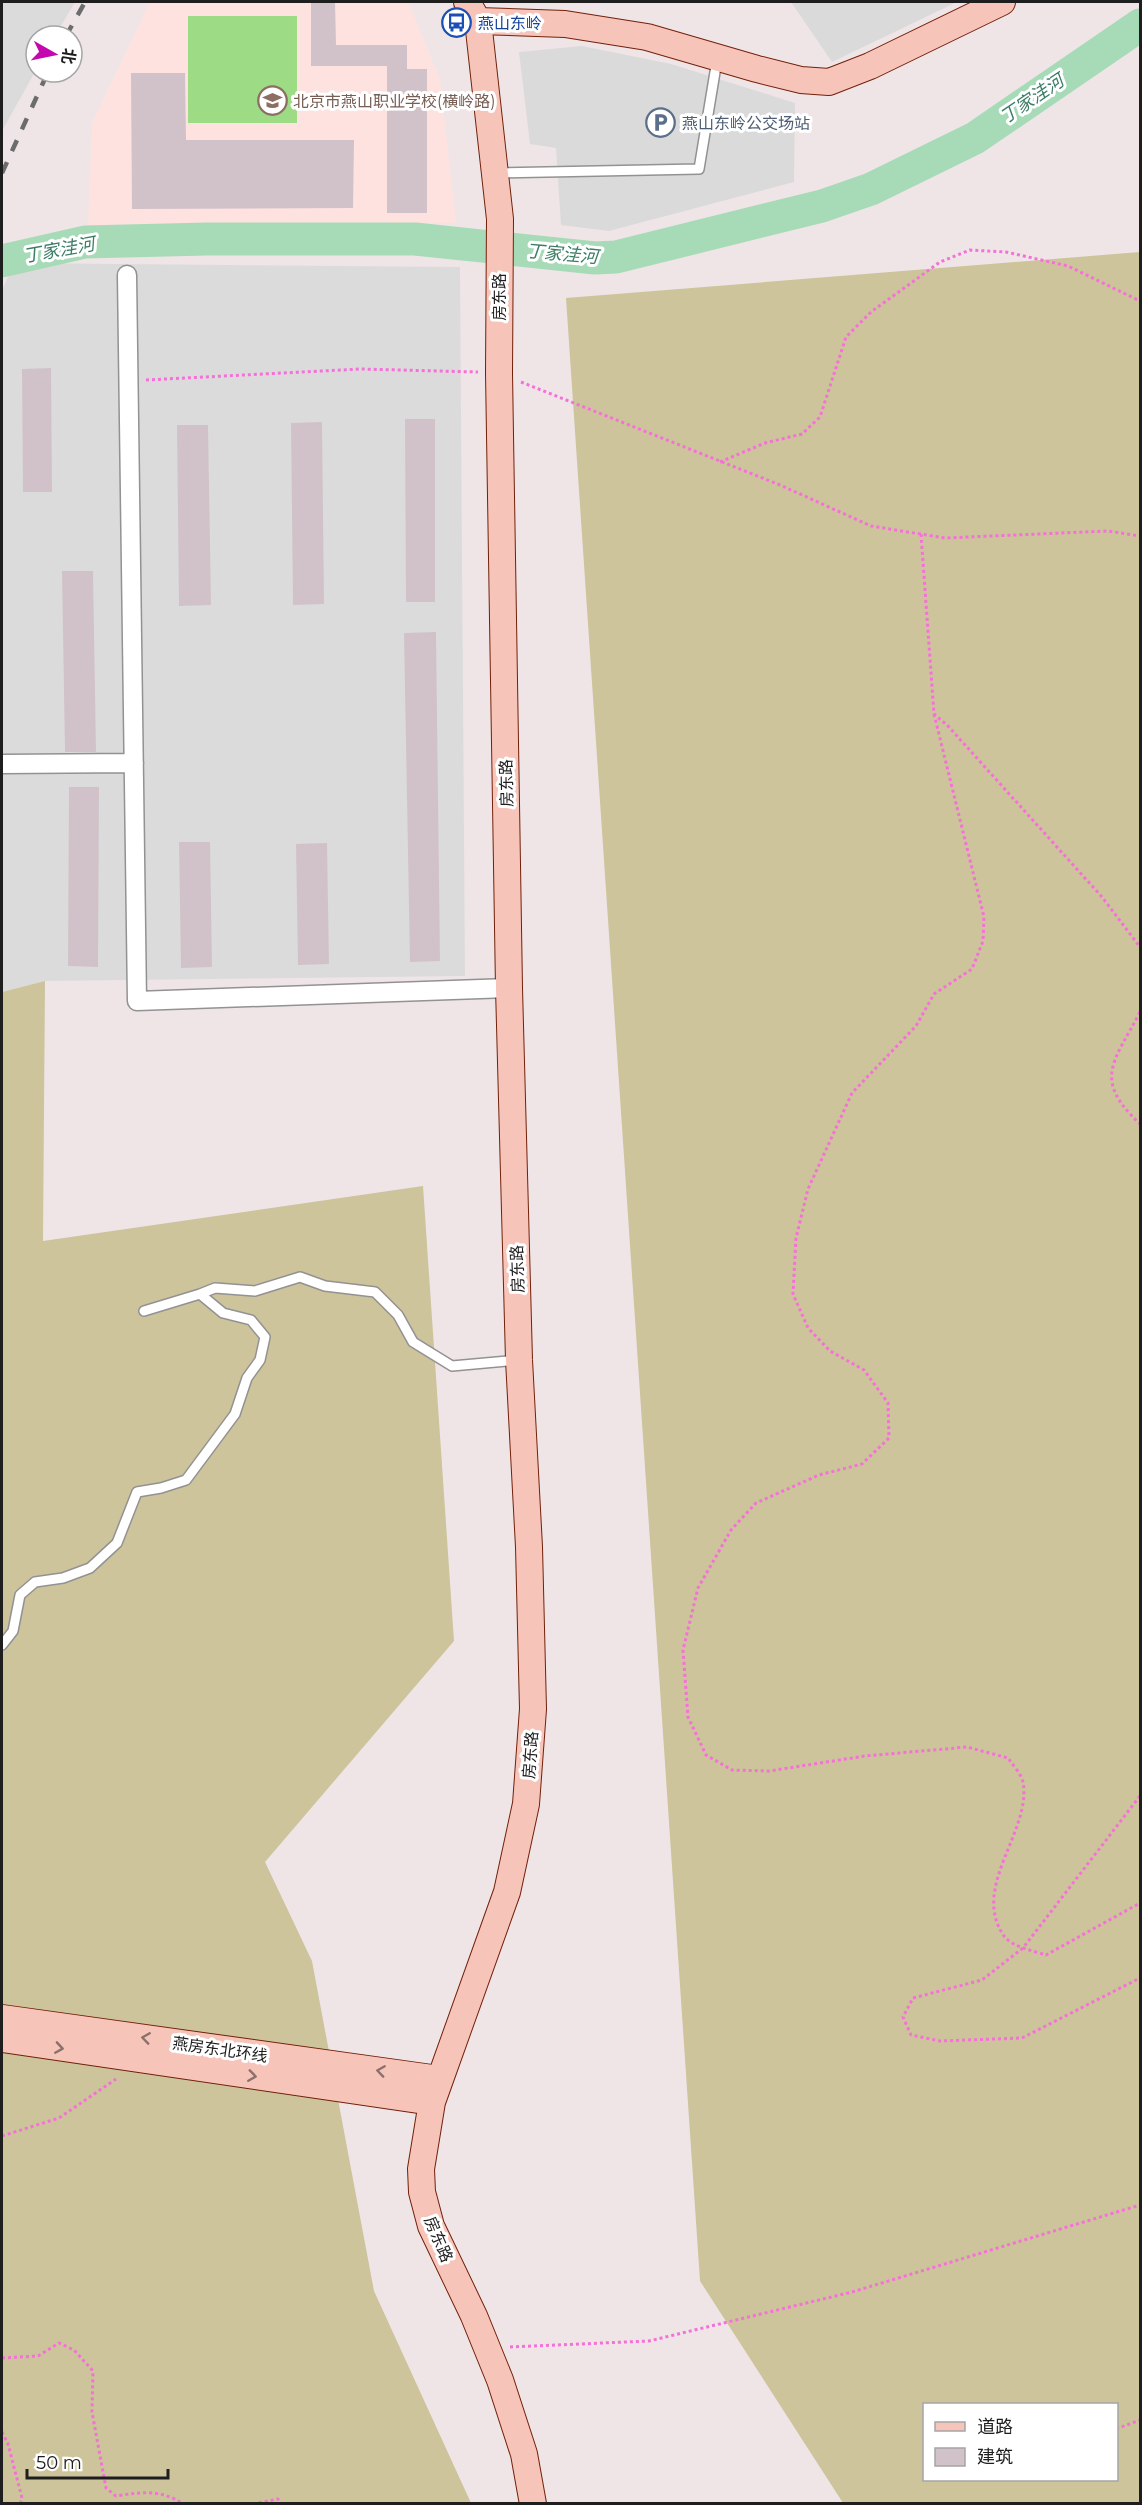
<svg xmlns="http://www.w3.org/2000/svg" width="1142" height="2505" viewBox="0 0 1142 2505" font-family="Montserrat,'Noto Sans SC',sans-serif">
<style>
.residential{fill:#dcdbdc}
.education{fill:#fee2df}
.forest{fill:#cdc49b;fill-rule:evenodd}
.pitch{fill:#9ddb85}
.parking{fill:#dadada}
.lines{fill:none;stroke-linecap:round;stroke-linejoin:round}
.river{stroke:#a7dbb8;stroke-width:33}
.building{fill:#d1c2c9}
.lane-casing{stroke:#929292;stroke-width:12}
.street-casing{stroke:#929292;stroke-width:21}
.secondary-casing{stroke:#722009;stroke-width:28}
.path{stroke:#f570d8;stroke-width:3;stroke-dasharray:3 3;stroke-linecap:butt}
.lane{stroke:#fff;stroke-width:9}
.street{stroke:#fff;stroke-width:18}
.secondary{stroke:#f7c4ba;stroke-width:26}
.rail{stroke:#6c6c6c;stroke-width:4.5;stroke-dasharray:12 12;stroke-linecap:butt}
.oneway{stroke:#8a716c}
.labels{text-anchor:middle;stroke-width:6;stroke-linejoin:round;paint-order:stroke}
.transit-label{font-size:16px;fill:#164399;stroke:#fff;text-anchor:start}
.education-label{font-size:16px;fill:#785e54;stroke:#fff;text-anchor:start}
.service-label{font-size:16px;fill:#4e5e75;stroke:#fff;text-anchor:start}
.street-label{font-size:16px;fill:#1e1e1e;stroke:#fff}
.water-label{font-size:18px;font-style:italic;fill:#3c7d64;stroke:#fff}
</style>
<rect width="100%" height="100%" fill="#efe5e7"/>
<!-- residential -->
<path class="residential" d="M2,2H75L55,36H36V70L2,131Z
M14,263L460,267L465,976L46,981L2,992V290Z"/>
<!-- education -->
<path class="education" d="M150,2H405L411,8L440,80L456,223L88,225L92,123Z"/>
<!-- forest -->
<path class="forest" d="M1140,252V2503H843L700,2281L566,298ZM924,2404H1116V2480H924Z
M45,981L43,1241L423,1186L454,1641L265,1862L312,1961L374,2291L471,2503H2V992Z"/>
<!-- pitch -->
<path class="pitch" d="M188,16H297V123H188Z"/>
<!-- parking -->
<path class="parking" d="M791,2H957L832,62Z
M582,46L671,64L795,103L794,182L609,231L561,225L556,148L530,144L519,52Z"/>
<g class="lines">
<!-- river -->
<path class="river" d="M2,261L85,242L207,239H415L595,258L616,257L822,206L871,189L975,138L1140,25"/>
</g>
<!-- building -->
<path class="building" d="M311,2H335L336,45H407V69H427V213H387V66H311Z
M131,73H185L186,140H354L353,208L132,209Z
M51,368L52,492H23L22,369Z
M405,419H435V602H406Z
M322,422L324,604L293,605L291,423Z
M177,425H208L211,605L179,606Z
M62,571H93L96,752H65Z
M436,632L440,961L410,962L404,633Z
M69,787H99L98,967L68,966Z
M179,842H210L212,967L181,968Z
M327,843L329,964L298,965L296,844Z"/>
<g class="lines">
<defs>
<path id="lane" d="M497,173L699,169L717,60
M200,1294L215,1288L255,1291L300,1277L325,1286L375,1292L398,1315L413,1342L452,1366L519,1360
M2,1645L13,1631L20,1595L35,1582L63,1578L90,1568L117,1543L137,1492L161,1488L186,1480L235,1414L247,1378L260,1360L265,1337L251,1320L223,1313L200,1294L144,1311"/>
<path id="street" d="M127,275L137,1001L509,988
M2,764L134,763"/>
<path id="secondary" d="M467,2L478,21L500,219L499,373L509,988L519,1360L529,1547L533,1709L526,1804L507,1892L432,2102L421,2169L422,2192L431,2226L474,2316L500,2380L524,2454L533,2504
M478,21L565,24L647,37L757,69L801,80L829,82L870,66L1002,2
M2,2018L439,2079
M2,2039L432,2102"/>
</defs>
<!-- lane casing -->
<use href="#lane" class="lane-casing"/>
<!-- street casing -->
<use href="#street" class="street-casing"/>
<!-- secondary casing -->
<use href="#secondary" class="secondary-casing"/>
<!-- path -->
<path class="path" d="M146,380L361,369L478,372
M521,382L780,485L871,526L945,538L1108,531L1140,536
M720,462L765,443L802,434L820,417L846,337L871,312L940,262L970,250L1006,252L1068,266L1140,301
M921,534L934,714L948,726L1102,897L1140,947
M934,714L984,917L983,941L972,969L934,994L916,1026L852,1093L808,1189L796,1238L793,1294L808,1328L830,1351L864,1370L888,1403L889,1438L862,1464L819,1475L756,1503L731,1530L698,1588L683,1650L688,1717L706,1755L732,1770L769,1771L865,1756L967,1747L1008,1758C1013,1765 1021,1774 1023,1782C1032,1831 970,1887 1004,1936C1012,1947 1034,1951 1046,1955L1140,1903
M1140,1012C1114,1062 1092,1079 1140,1124
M1140,1796L1023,1948L982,1980L913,1998L903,2017L911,2035L940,2041L1022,2038L1140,1978
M2,2136L59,2118L116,2079
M510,2347L649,2341L852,2292L1140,2205
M2,2358L38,2356L59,2343L74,2350L93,2371L92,2412L106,2488L116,2496C141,2492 161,2489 183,2504
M1116,2429L1140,2420
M2,2432L8,2444L22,2498L20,2504
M253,2504L278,2499L282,2504"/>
<!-- lane -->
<use href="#lane" class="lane"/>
<!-- street -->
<use href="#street" class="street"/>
<!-- secondary -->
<use href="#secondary" class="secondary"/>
<!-- rail -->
<path class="rail" d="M66,36L85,2
M2,173L48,72"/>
</g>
<!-- one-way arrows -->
<defs><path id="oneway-chevron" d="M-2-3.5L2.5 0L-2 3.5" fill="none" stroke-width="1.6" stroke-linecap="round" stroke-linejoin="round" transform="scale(1.5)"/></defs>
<g class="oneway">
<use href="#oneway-chevron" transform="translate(146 2038) rotate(-172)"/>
<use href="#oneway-chevron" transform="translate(59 2048) rotate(9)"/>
<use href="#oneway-chevron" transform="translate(381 2071) rotate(-172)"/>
<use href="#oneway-chevron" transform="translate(252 2076) rotate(8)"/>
</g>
<!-- icons -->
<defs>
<symbol id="bus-ring" viewBox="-11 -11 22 22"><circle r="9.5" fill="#fff" stroke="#1a4fb4" stroke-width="1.5"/><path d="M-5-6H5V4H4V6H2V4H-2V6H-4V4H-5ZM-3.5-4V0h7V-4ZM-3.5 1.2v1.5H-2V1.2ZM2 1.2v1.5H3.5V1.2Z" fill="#1a4fb4"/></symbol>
<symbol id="school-ring" viewBox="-11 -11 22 22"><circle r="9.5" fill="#fff" stroke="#8d6e63" stroke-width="1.5"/><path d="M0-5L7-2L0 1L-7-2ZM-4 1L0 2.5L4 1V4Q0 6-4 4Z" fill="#8d6e63"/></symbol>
<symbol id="parking-ring" viewBox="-11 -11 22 22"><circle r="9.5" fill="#fff" stroke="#5c6f8a" stroke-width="1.5"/><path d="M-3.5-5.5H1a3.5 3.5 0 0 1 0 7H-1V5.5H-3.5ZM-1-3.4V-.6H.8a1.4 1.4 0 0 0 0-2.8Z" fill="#5c6f8a"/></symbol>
</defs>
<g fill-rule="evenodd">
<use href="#bus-ring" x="440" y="6" width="33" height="33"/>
<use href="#school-ring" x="256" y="84" width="33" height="33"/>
<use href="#parking-ring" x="644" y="106" width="33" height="33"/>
</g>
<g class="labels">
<!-- transit labels -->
<g class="transit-label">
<text x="478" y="29">燕山东岭</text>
</g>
<!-- education labels -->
<g class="education-label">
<text x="293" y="107">北京市燕山职业学校(横岭路)</text>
</g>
<!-- service labels -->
<g class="service-label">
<text x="682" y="129">燕山东岭公交场站</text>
</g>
<!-- street labels -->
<g class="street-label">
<text transform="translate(499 297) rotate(-90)" y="6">房东路</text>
<text transform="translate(506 783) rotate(-91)" y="6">房东路</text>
<text transform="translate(517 1269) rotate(-92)" y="6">房东路</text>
<text transform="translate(530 1755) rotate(-86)" y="6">房东路</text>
<text transform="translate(220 2049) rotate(8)" y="6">燕房东北环线</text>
<text transform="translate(439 2239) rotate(67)" y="6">房东路</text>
</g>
<!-- water labels -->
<g class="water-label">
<text transform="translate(1032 99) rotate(-34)" y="6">丁家洼河</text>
<text transform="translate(59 250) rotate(-10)" y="6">丁家洼河</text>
<text transform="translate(562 254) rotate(5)" y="6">丁家洼河</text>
</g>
</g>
<!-- border -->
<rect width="1142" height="2505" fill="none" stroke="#1e1e1e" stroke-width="6"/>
<!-- legend -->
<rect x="923" y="2403" width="195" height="78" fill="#ffffff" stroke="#a5a5a5" stroke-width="1.5"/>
<rect x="935" y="2422" width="30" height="9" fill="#f7c4ba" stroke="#a5a5a5" stroke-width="1.5"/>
<text x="977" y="2433" font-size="18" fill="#1e1e1e">道路</text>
<rect x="935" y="2448" width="30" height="18" fill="#d1c2c9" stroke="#a5a5a5" stroke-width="1.5"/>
<text x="977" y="2463" font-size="18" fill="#1e1e1e">建筑</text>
<!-- north arrow -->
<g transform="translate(54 54) rotate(99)"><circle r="28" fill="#ffffff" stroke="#a5a5a5" stroke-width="1.5"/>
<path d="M0-4.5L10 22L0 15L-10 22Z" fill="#c507af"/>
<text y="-9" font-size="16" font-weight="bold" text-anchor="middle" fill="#1e1e1e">北</text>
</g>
<!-- scale -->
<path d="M27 2469v9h141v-9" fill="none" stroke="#1e1e1e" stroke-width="3"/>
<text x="36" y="2469" font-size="18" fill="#1e1e1e" stroke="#ffffff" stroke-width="4.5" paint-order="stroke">50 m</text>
</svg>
